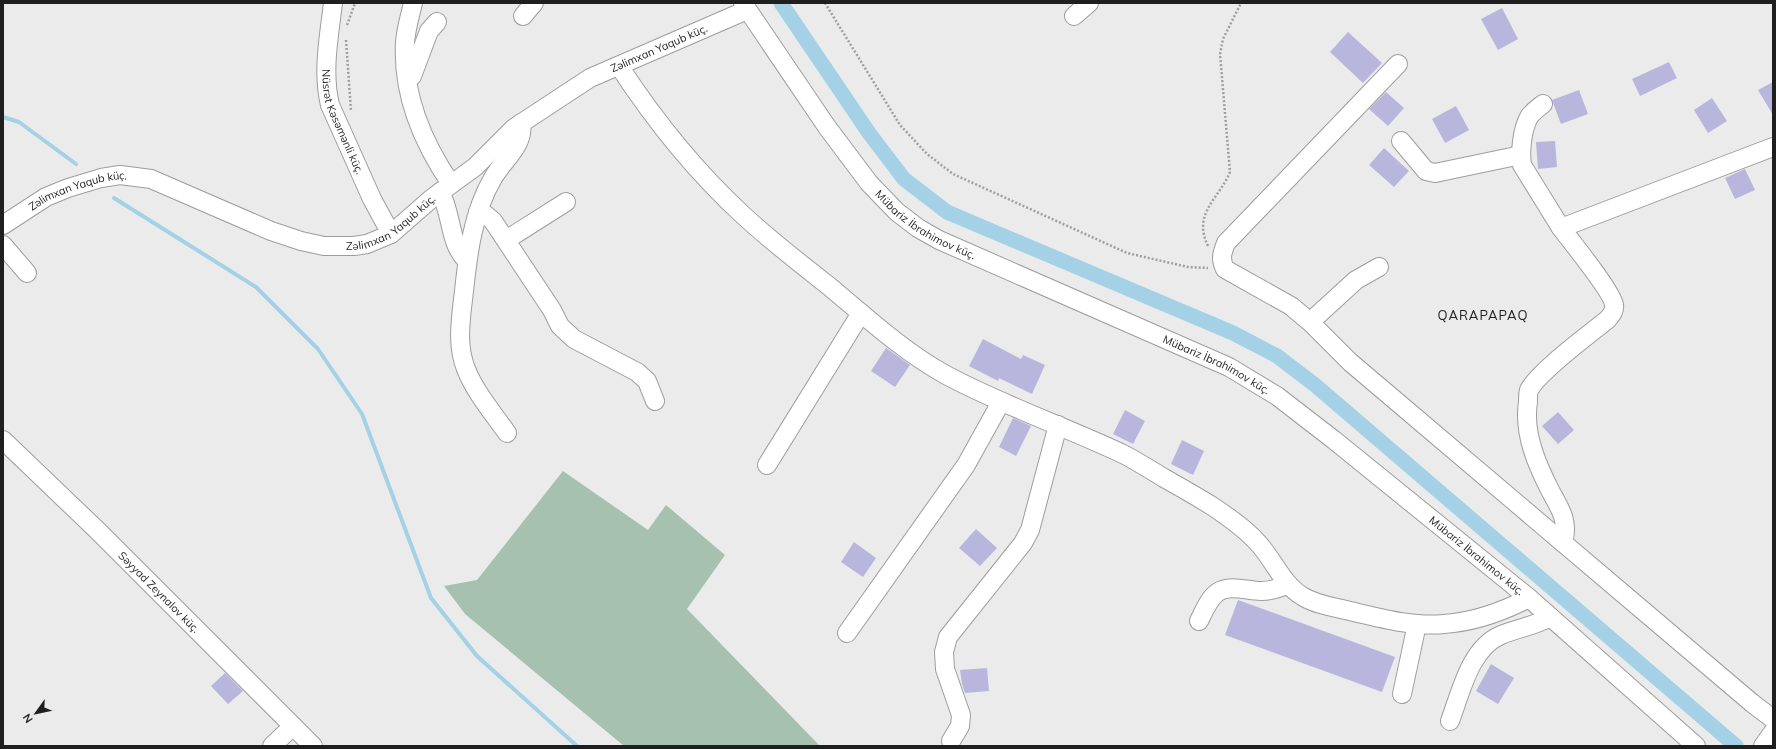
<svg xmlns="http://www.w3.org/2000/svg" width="1776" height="749" viewBox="0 0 1776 749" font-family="Mulish,sans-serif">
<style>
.green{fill:#a7c1b0}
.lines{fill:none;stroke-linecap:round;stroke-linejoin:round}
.stream{stroke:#a4d1e5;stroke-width:4}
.canal{stroke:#a4d1e5;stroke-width:15}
.building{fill:#b8b6dd}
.minor-casing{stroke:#9d9d9e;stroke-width:20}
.path{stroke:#9f9fa0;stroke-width:2.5;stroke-dasharray:2 2;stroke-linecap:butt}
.minor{stroke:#fff;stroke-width:18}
.labels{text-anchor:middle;stroke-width:4;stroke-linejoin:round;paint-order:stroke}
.street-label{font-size:11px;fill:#1f1f20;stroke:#ebebec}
.quarter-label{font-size:13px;letter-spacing:1px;fill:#1f1f20;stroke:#ebebec}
</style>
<rect width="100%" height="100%" fill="#ebebec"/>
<!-- green -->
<path class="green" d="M563,471L648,530L666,505L725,555L687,609L820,746H624L465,614L444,586L477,580Z"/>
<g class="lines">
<!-- stream -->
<path class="stream" d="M3,117L19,122L76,164
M114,198L256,287L318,349L362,414L431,598L477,656L577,746"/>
<!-- canal -->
<path class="canal" d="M781,3L869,133L904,179L947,212L1233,333L1277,356L1315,385L1736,746"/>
</g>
<!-- building -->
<path class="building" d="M1502,8L1518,39L1498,50L1481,19Z
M1348,32L1382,63L1363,83L1330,52Z
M1669,62L1677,78L1640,96L1632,79Z
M1773,82V115L1758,90Z
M1579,90L1588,114L1561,124L1552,100Z
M1386,92L1404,108L1388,126L1369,109Z
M1712,98L1727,121L1708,133L1694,110Z
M1456,106L1469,130L1445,143L1432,119Z
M1555,141L1557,167L1538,169L1536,142Z
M1384,148L1409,171L1394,187L1369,165Z
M1745,169L1755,190L1735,199L1725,178Z
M983,339L1021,359L1023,355L1045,365L1032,394L999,378L998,381L969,366Z
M886,348L910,365L895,387L871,371Z
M1125,410L1145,421L1133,444L1113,434Z
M1558,412L1574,430L1558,444L1542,426Z
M1013,418L1031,426L1016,456L999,447Z
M1182,440L1204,451L1193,475L1171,464Z
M976,529L997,548L980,566L959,548Z
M854,542L876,558L863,577L841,562Z
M1238,600L1395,657L1382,692L1225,635Z
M1491,664L1514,678L1498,704L1476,691Z
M987,668L989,691L965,693L962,684L960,670Z
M225,673L243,691L228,704L211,686Z"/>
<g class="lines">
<defs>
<g id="minor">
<path id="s1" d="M333,3C329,37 322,71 330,105L372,199L391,234"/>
<path d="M413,3C410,16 406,29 405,42C402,94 423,143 451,184"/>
<path id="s2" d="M743,3L827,127L869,183L897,212L918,228L939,240L1229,367L1277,396L1334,440L1529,598L1696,746"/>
<path d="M523,16L534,3"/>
<path d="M1074,16L1089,3"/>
<path d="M1398,64L1226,243C1222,253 1220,259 1225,269L1291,306L1310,322L1350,362L1752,703L1773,719"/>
<path d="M619,66C655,121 695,171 744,216C771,241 801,264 830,287C867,318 904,352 946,375C1004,406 1066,427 1125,455C1138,462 1151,470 1164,478C1180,487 1196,496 1212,506C1230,518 1250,532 1263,549C1275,564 1285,586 1302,596C1316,605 1334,607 1350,611C1380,618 1413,627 1444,624C1474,622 1502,612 1529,598"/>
<path d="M408,80L412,76L429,31L437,22"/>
<path d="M1543,104C1538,108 1532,112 1529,117C1522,130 1520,151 1522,165L1561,228"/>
<path d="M1401,141L1426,171L1435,173L1521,155"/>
<path d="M440,192C453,215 448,242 467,261"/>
<path d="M478,212L486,215L493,221L552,310L560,326L574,339L637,372L647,381L655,401"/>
<path id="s3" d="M3,225L46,197L68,188L101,178L120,175L151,179L271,231L301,241L324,246H354L367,244L391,234L431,199L475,167L514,128L590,78L747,10"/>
<path d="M506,240L566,202"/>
<path d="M3,245L27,273"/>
<path d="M1310,322L1356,280L1379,267"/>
<path d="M507,433C493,413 475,392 466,369C456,344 461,318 464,291C468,253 473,212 493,178C503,160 525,145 521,123"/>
<path id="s4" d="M3,440L98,531L313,746"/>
<path d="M767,465L861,313"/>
<path d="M1563,543C1569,522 1561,510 1551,492C1537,465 1523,433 1528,402C1528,398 1528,393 1529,390C1539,371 1590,334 1608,319C1611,315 1615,311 1614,305C1613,293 1571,241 1561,228L1773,147"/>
<path d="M1199,621C1204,611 1209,598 1218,592C1230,584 1248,591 1261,591C1271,591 1280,588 1288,584"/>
<path d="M847,633L966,465L1001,402"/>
<path d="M1402,694L1417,624"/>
<path d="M1450,721C1461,692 1470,648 1501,635C1518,628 1535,626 1550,617"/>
<path d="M951,741L960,726L961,715L945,669L944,652L948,637L1023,543L1030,530L1058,425"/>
<path d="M272,746L293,726"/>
<path d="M1763,746L1773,732"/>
</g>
</defs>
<!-- minor casing -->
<use href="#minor" class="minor-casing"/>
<!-- path -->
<path class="path" d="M825,3L900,125L927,154L953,174L1127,253L1188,267L1208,268
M347,25L355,3
M346,40L351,111
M1208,246C1192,213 1219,199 1230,172L1220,54L1223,39L1241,3"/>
<!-- minor -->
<use href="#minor" class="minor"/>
</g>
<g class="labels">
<!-- street labels -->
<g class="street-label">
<text dy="4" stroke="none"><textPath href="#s3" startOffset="744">Zəlimxan Yaqub küç.</textPath></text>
<text dy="4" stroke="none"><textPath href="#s1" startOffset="122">Nüsrət Kəsəmənli küç.</textPath></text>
<text dy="4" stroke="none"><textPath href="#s3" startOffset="84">Zəlimxan Yaqub küç.</textPath></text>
<text dy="4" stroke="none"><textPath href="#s3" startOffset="420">Zəlimxan Yaqub küç.</textPath></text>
<text dy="4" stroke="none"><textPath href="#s2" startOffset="291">Mübariz İbrahimov küç.</textPath></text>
<text dy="4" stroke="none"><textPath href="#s2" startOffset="615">Mübariz İbrahimov küç.</textPath></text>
<text dy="4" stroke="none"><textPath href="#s2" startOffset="939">Mübariz İbrahimov küç.</textPath></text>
<text dy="4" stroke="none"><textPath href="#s4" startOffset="218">Səyyad Zeynalov küç.</textPath></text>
</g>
<!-- quarter labels -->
<g class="quarter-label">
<text x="1483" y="320">QARAPAPAQ</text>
</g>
</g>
<!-- border -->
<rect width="1776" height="749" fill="none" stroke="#1f1f20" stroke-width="8"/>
<!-- north arrow -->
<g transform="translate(36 713) rotate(237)" stroke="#ebebec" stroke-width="3" paint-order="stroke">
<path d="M0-3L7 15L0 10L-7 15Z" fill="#1f1f20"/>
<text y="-6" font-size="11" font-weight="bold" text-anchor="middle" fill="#1f1f20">N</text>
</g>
</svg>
